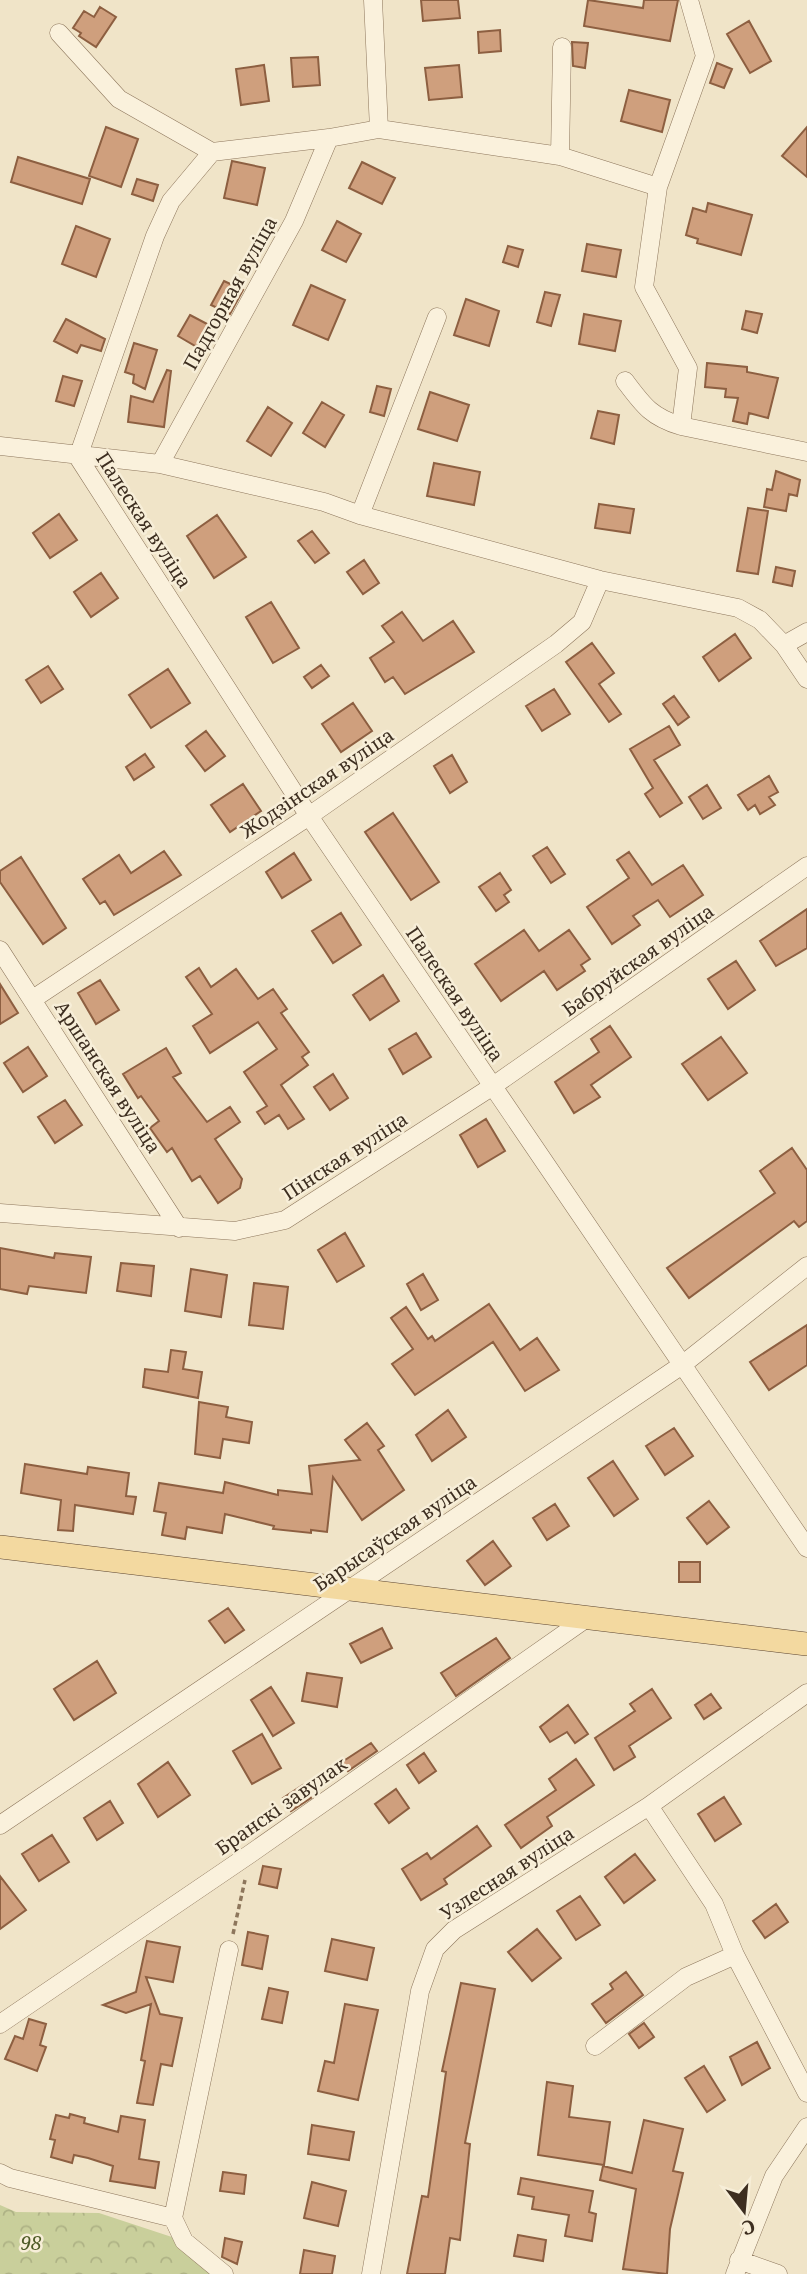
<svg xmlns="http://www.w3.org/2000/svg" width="807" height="2274" viewBox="0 0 807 2274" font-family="'Noto Serif',serif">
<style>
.forest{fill:url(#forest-crowns)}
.building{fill:#cf9f7d;stroke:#8d5f41;stroke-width:2}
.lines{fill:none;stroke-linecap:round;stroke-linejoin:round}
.minor-casing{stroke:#8d765c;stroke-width:19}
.major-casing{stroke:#5b4430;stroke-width:24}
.path{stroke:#8d765c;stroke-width:3.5;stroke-dasharray:5 3.5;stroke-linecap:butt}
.minor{stroke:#faf1dc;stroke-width:18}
.major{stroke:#f3d9a0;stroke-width:23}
.labels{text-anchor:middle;stroke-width:5;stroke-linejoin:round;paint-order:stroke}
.street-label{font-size:19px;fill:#3d2e20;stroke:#f7eed8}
.park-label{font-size:19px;font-style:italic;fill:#4d5a26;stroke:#f7eed8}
</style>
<defs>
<pattern id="forest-crowns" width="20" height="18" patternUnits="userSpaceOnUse" patternTransform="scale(1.75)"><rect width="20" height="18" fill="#c9cf9b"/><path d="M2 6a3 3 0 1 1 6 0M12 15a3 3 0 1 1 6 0" fill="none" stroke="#aeb285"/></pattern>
</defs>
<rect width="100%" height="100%" fill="#f0e4c8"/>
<!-- forest -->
<path class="forest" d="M0,2205L16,2212L99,2213L184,2241L224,2274H0Z"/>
<!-- building -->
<path class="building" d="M421,0H458L460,18L423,21Z
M588,0L643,8L644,0H678L670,41L584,26Z
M100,7L116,17L96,47L79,36L81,33L73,28L84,11L94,17Z
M749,21L771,61L750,73L727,34Z
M500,30L501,51L479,53L478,32Z
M572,42L588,43L585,68L573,66Z
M318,57L320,85L293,87L291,58Z
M717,63L732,69L724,88L710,83Z
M264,65L269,101L241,105L236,69Z
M459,65L462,97L429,100L425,68Z
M629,90L670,100L662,132L621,121Z
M106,127L138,139L121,187L89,176Z
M807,127V177L782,156Z
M18,157L90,179L82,204L11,182Z
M232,161L265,168L257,205L224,198Z
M362,162L395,178L382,204L349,188Z
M137,179L158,185L153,201L132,194Z
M708,203L752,215L741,255L697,243L698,239L686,235L693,208L706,212Z
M337,221L361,234L346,262L322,250Z
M76,226L110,239L96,277L62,264Z
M587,244L621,250L616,277L582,271Z
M508,246L523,250L518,267L503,262Z
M224,281L243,290L230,314L211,305Z
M311,285L345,300L328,340L293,325Z
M545,292L560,295L551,326L537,322Z
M466,299L499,311L489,346L454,335Z
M746,311L762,314L757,333L742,329Z
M584,314L621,321L615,351L579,344Z
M190,315L209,325L197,347L178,336Z
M66,319L105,339L101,351L81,345L77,353L54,341Z
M134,343L157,350L145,389L133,383L134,375L125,372Z
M707,363L747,367V372L778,378L768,418L749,413L747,424L733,421L738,398L725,397L726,389L705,387Z
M167,370L171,371L164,427L128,422L131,396L153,402Z
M63,376L82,381L74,406L56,401Z
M377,386L391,389L384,416L370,412Z
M430,392L469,405L457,441L418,429Z
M322,402L344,415L325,447L303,433Z
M268,407L292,423L271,456L247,441Z
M598,411L619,415L614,444L591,438Z
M434,463L480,472L474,505L427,496Z
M776,471L800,480L797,496L789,494L786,511L764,507L767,489L772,490Z
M599,504L634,509L630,533L595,528Z
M748,508L768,511L758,574L737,571Z
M59,514L77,540L50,558L33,533Z
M217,515L246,557L214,578L187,536Z
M312,531L329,553L315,563L298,541Z
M364,560L379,583L363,594L347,572Z
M776,567L795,571L792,586L773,582Z
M101,573L118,598L91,617L74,592Z
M271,602L299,648L273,663L246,617Z
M402,612L423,641L453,621L474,652L405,694L393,677L385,682L370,658L394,642L382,626Z
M735,634L751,658L719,681L703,657Z
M592,643L614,673L599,684L621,714L609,722L566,662Z
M321,665L329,676L312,688L304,677Z
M48,666L63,689L41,703L26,680Z
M168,669L190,703L151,728L129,695Z
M554,689L570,714L542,731L526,706Z
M674,696L689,717L678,725L663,704Z
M353,703L372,731L341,752L322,724Z
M669,726L680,745L654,760L682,803L660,817L645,794L653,788L630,749Z
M206,731L225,756L205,771L186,746Z
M145,754L154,767L134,780L126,767Z
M452,755L467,782L450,793L434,766Z
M769,776L778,792L769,797L775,805L760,814L755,805L748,810L738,795Z
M243,784L261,811L230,832L211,805Z
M707,785L721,808L703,819L689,797Z
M393,813L439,882L411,900L365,832Z
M547,847L565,874L551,883L533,856Z
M164,851L181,875L114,915L105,901L100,904L83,879L119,855L131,873Z
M629,852L652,885L683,865L703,895L670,917L658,900L633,916L640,925L612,944L587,907L629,878L617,860Z
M294,853L311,880L282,898L266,872Z
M21,857L66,928L43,944L0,882V871Z
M500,873L511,890L504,895L509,902L496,911L479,887Z
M807,909V948L776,966L760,941Z
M341,913L361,945L333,963L312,931Z
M524,930L539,951L569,930L590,959L581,965L585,971L557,990L544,971L501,1001L475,964Z
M736,961L755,990L728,1009L708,979Z
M199,968L211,987L236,969L258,999L273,989L287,1009L281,1013L309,1052L302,1057L308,1065L281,1085L304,1119L288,1129L279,1115L265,1124L257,1112L267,1106L244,1072L277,1049L258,1022L210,1053L193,1026L212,1014L186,977Z
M383,975L399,1001L370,1020L353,995Z
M100,980L119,1010L96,1024L78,993Z
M0,984L18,1013L0,1024Z
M610,1026L631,1057L591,1085L600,1097L574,1113L555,1082L599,1052L591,1039Z
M416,1033L431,1057L403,1074L389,1049Z
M721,1037L747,1073L708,1100L682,1064Z
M28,1047L47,1076L23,1092L4,1063Z
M166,1048L181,1073L173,1077L207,1122L230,1107L240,1122L215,1139L242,1179L240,1188L218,1203L200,1176L192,1181L172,1148L167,1152L150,1128L159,1121L141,1096L138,1098L123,1074Z
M333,1074L348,1098L330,1110L314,1087Z
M65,1100L82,1125L55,1143L38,1117Z
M486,1119L505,1151L478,1167L460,1135Z
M792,1148L807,1170V1221L799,1227L794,1221L689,1298L667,1268L775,1193L760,1171Z
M345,1233L364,1266L337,1282L318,1250Z
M0,1248L54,1258L55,1253L91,1257L86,1293L29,1286L27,1294L0,1289Z
M121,1263L154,1266L151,1296L117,1291Z
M191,1269L227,1275L221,1317L185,1311Z
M423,1274L438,1300L421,1310L407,1284Z
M254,1283L288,1287L283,1329L249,1325Z
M489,1304L520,1350L537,1338L559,1370L525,1391L493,1342L415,1395L392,1364L413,1349L391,1318L406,1307L428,1339L432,1336L435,1341Z
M807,1325V1365L769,1390L750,1362Z
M171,1350L186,1352L183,1369L202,1372L198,1398L143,1387L145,1369L168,1372Z
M199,1402L228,1407L226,1417L252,1422L249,1443L223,1439L220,1458L195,1454Z
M448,1410L466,1437L432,1461L416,1435Z
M367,1423L384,1446L378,1450L404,1490L362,1520L333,1477L327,1532L311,1530V1533L273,1529L274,1526L225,1514L222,1533L187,1527L185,1539L162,1535L166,1513L154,1511L159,1483L223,1493L225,1482L278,1495V1490L312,1494L309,1466L360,1460L345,1440Z
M674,1428L693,1456L665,1475L646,1446Z
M613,1461L638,1499L614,1516L588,1478Z
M25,1464L87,1474L88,1467L129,1473L126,1496L136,1497L133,1514L75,1505L73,1531L58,1530L61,1500L21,1493Z
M709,1501L729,1527L707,1544L687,1518Z
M555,1504L569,1526L547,1540L533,1518Z
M493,1541L511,1566L485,1585L467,1561Z
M679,1562H700V1582H679Z
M228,1608L244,1630L225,1643L209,1621Z
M382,1628L392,1648L361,1663L350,1644Z
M496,1638L510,1658L456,1696L441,1673Z
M97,1661L116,1693L74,1720L54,1689Z
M307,1673L342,1678L337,1707L302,1701Z
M271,1687L294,1723L273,1736L251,1700Z
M652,1689L671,1718L629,1746L635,1757L614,1770L595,1738L635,1711L630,1704Z
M711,1694L721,1708L704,1719L695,1705Z
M568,1705L588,1734L575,1743L567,1732L550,1742L540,1727Z
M262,1734L281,1768L252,1784L233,1751Z
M371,1743L377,1751L348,1771L342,1762Z
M424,1753L436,1771L419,1783L407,1765Z
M576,1759L594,1785L547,1817L552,1826L521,1848L505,1825L556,1790L549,1779Z
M168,1762L190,1795L158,1817L138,1784Z
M303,1785L311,1798L291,1811L283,1798Z
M396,1789L409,1808L389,1823L375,1804Z
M724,1797L741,1824L715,1841L698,1814Z
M110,1801L123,1823L97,1840L84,1818Z
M477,1826L491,1846L444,1879L447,1884L421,1900L402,1869L427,1853L431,1859Z
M52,1835L69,1862L39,1881L22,1854Z
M635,1854L655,1880L624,1903L605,1877Z
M263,1866L281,1869L277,1888L259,1884Z
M0,1876L26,1910L0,1929Z
M580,1896L600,1925L576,1940L557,1911Z
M776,1904L788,1922L765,1938L753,1921Z
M537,1929L561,1958L532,1981L508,1952Z
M248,1932L268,1936L262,1969L242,1965Z
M332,1939L374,1948L367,1980L325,1971Z
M147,1941L180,1947L173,1982L146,1977L160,2014L182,2018L172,2066L161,2064L153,2105L137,2103L145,2061L141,2060L151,2004L126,2013L103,2005L136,1992Z
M626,1972L643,1995L606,2023L592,2004L613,1989L610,1984Z
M461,1983L495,1989L465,2143L470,2144L460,2240L450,2238L445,2274H407L422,2196L428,2197L446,2072L442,2071Z
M269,1988L288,1992L282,2023L262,2019Z
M345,2004L378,2010L358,2100L318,2091L325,2061L334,2063Z
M29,2019L46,2024L40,2045L46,2047L37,2071L5,2059L15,2036L23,2039Z
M644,2023L654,2037L639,2048L629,2034Z
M757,2042L770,2068L742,2085L730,2057Z
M704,2066L725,2100L707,2112L685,2078Z
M547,2082L573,2086L569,2117L610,2122L604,2165L538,2155Z
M70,2114L85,2118L84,2123L118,2132L121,2116L145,2120L139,2159L159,2162L155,2188L110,2181L113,2166L88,2158L74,2155L72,2163L51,2157L55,2140L50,2139L56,2115L69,2118Z
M644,2120L683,2129L673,2171L683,2173L670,2229L667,2274L623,2269L636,2189L600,2180L603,2166L632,2173Z
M312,2125L354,2132L349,2160L308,2154Z
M223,2172L246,2175L244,2194L220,2191Z
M521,2178L593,2191L589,2212L596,2214L592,2241L565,2236L569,2215L532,2209L534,2197L518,2194Z
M312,2182L346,2191L338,2226L304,2218Z
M518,2235L546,2240L543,2261L514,2256Z
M225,2238L242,2242L237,2264L222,2257Z
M304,2250L335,2256L332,2274H300Z"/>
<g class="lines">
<defs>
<path id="minor" d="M373,0L379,129
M689,0L705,56L658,187L644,287L688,368L681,426L807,452
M59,33L119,99L212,152L329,138L379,129L560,156L658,187
M212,152L171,201L155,236L78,457L309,816L807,1548
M560,156L562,47
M625,381C643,405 651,417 681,426
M0,446L160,464L324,502L360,515L600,580L738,608L760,620L784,645L807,679
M160,464L294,221L329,138
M360,515L437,317
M784,645L807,632
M0,950L179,1228
M33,999L309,816L556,644L582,622L600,580
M0,1213L235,1231L285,1220L493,1086L807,866
M649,1806L714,1904L735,1955L807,2093
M0,1825L682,1365L807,1266
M0,2024L250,1854L584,1620
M595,2046L686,1977L735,1955
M0,2173L10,2178L173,2218
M739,2260L778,2274
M224,2274L184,2241L173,2218L229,1950
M371,2274L420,1991L435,1949L454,1930L649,1806L807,1693
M735,2274L774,2176L807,2127"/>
<path id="major" d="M0,1547L807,1644"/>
</defs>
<!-- minor casing -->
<use href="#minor" class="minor-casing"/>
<!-- major casing -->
<use href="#major" class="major-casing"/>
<!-- path -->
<path class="path" d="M233,1934L245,1880"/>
<!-- minor -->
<use href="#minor" class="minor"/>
<!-- major -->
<use href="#major" class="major"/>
</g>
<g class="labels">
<!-- street labels -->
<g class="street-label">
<text transform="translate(230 293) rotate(-61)" y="7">Падгорная вуліца</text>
<text transform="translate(144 520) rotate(57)" y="7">Палеская вуліца</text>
<text transform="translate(317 783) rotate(-34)" y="7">Жодзінская вуліца</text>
<text transform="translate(638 960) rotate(-35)" y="7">Бабруйская вуліца</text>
<text transform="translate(455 994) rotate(56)" y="7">Палеская вуліца</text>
<text transform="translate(108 1077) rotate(57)" y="7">Аршанская вуліца</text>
<text transform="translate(345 1156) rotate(-33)" y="7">Пінская вуліца</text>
<text transform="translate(395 1533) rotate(-34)" y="7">Барысаўская вуліца</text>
<text transform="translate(281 1806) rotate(-35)" y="7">Бранскі завулак</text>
<text transform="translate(507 1873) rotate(-33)" y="7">Узлесная вуліца</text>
</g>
<!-- park labels -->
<g class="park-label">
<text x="31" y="2250">98</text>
</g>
</g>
<!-- north arrow -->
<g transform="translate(744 2211) rotate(164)" stroke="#f7eed8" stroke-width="5" paint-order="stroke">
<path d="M0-5L12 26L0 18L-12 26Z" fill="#3d2e20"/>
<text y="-10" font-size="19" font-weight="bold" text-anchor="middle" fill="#3d2e20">С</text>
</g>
</svg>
